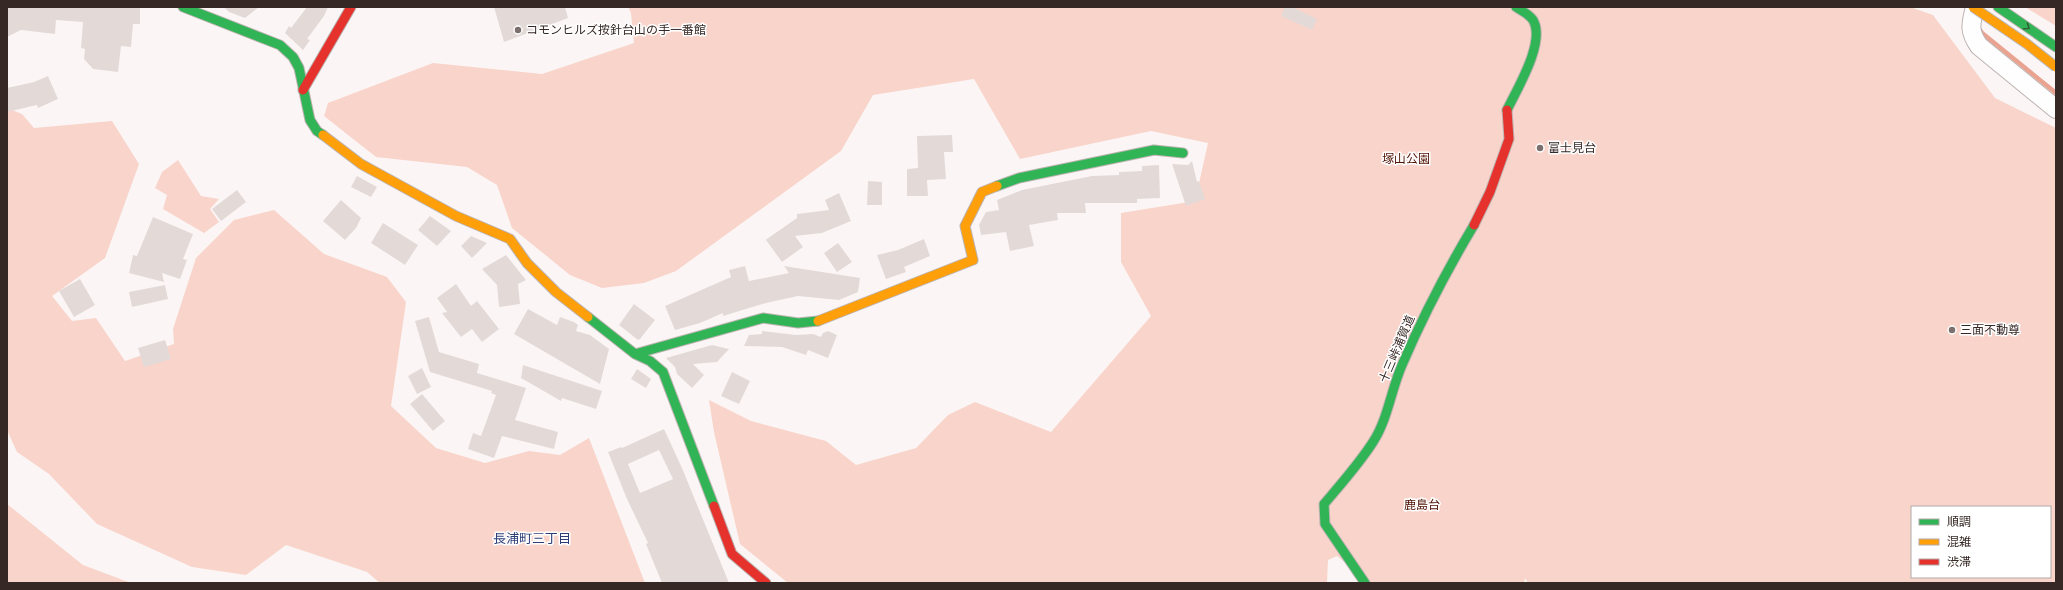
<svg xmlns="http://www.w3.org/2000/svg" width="2063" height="590" viewBox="0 0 2063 590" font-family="'Space Grotesk','Noto Sans JP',sans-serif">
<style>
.green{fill:#f9d4cb;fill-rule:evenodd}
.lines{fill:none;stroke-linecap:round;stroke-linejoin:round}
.stream{stroke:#eaa391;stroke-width:4.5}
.building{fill:#e3dad8;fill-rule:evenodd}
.street-casing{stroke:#bcb3b1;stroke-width:20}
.fast-casing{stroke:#bcb3b1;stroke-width:11}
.slow-casing{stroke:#bcb3b1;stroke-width:11}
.jam-casing{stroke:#bcb3b1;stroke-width:11}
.street{stroke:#fefefe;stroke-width:18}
.fast{stroke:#30b455;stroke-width:9}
.slow{stroke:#ff9f0a;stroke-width:9}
.jam{stroke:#e5322d;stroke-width:9}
.slow-bridge-casing{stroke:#b8b8c1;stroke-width:11;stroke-linecap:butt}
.slow-bridge{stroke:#ff9f0a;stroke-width:9}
.oneway{stroke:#346038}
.poi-dot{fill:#7b706d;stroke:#fff;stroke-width:1.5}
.labels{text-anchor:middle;stroke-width:3;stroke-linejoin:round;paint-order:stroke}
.poi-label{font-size:12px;fill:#362824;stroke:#fff;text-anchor:start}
.park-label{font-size:12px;fill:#4f1102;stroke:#fff}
.street-label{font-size:12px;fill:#362824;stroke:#fff}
.neighbourhood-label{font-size:13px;fill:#2d3e77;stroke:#fff}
</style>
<rect width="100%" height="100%" fill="#fbf6f5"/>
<!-- green -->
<path class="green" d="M628,7H1910L1933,15L1995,98L2056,128V583H1528L1525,578L1524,583H1370L1337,556L1328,560L1327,583H788L740,544L714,432L709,400L751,421L826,441L856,465L916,448L948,415L975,402L1051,432L1151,316L1121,262V213L1195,201L1208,143L1151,131L1020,159L974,79L873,95L841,151L676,271L644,283L602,288L570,275L512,228L497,185L467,167L376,157L324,116L328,103L433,63L542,74L634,43L631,13ZM1912,507H2050V577H1912Z
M2025,7H2056V26Z
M7,108L22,114L34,128L112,121L139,164L105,258L52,296L72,321L96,318L125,361L174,344L173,329L196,258L234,220L274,210L324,254L387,277L406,302L391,406L436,448L485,463L529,451L560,455L589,438L645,583H380L367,572L286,545L246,575L192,567L97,524L49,474L17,452L7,430Z
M178,160L201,196L219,199L210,209L219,222L204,233L163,209L167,195L155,188L162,172Z
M7,504L83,565L131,583H7Z"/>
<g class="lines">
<!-- stream -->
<path class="stream" d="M1980,30L1982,33L2056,93"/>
</g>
<!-- building -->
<path class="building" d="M7,7H140V24H133L131,47L121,46L118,72L93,69L84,59L85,49L81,48L83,22L56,20L55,34L21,30L7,37Z
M224,7H259L245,18L229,12Z
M307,7H328L324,16L307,39L310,40L303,50L285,33L289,26L291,28Z
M494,7H565L568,18L504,42Z
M1285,7H1292L1317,19L1312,30L1281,16Z
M48,76L58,99L38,108L37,105L7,112V88L34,82Z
M952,135L953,152H944L946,179L927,180L928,196H907V169L918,168L917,136Z
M1192,161L1197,182L1199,181L1205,199L1186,206L1172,164L1188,165Z
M1159,165L1160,198L1137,199V203H1085L1086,213H1057L1058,220L1029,225L1034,246L1010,251L1006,232L981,235L979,225L986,212L999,210L997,200L1022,190L1092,176L1119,175V172L1142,171V166Z
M357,176L377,187L371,197L351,187Z
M868,181L882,182V205H867Z
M237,190L246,202L221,221L212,209Z
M839,193L851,221L822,233L795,236L803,247L782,262L766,240L764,241L797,218V214L829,210L825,200Z
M341,200L361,218L356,228L345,240L323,221Z
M430,216L451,231L437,246L418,230Z
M153,217L193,234L183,259L187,260L180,279L162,273L164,282L129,273L133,255L137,256Z
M383,223L418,245L405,265L371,243Z
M471,236L487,243L472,258L461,246Z
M924,239L930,256L904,267L906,272L886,279L877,255L898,250Z
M838,243L852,262L837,272L824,253Z
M506,255L526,280L518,284L520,304L499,307L497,285L482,269Z
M745,266L749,281L789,273L784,266L860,278L858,292L839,300L798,296L766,303L723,316V313L700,323L675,330L665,306L731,277L729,270Z
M80,279L95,305L74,317L59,291Z
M456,284L471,306L477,301L499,329L482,342L472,329L461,337L442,313L447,312L437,298Z
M165,285L168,299L132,307L129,292Z
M634,304L655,320L640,339L638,340L619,325Z
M528,309L557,325L560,317L574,322L578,325L576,331L590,335L609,349L600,384L514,334Z
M429,317L439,352L479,364L477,373L526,388L515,420L558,432L554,449L502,436L494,458L468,449L473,433L481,436L496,395L491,393L492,391L430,372L415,321Z
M762,331L796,335L813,334L821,337L823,333L828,331L837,335L828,358L808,350L806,355L782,347L744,346L749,335L762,334Z
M165,340L171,359L144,367L138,348Z
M712,345L729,349L717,362L693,364L704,375L692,388L677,374L675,367L666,358Z
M523,365L602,391L596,409L562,398L561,401L521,378Z
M422,368L431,387L417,394L408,376Z
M637,369L651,379L646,388L631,379Z
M732,372L750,381L739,404L721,396Z
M422,394L445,421L433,431L410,404Z
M664,429L682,468L729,583H662L646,544L648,543L627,499L608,452L621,447L622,448ZM659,450L673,479L640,493L628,464Z"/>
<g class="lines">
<defs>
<path id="street" d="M1975,7C1971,24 1968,30 1979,46L2056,109"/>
<path id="fast" d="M183,7L280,45L293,57L299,68L310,120L317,131L323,135
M1998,7L2056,47
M1507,110C1517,89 1546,42 1533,20C1529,14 1522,11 1516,7
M997,186L1019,178L1154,150L1183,153
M588,317L635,354L650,361L663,372L714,506
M635,354L763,318L798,323L818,321
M1365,583L1325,524L1324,504C1341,484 1359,464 1373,442C1388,419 1391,390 1402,365C1423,316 1447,270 1474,225"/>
<path id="slow" d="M323,135L361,164L456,216L510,239L527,263L556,292L588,317
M818,321L973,260L965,226L982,192L997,186"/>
<path id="jam" d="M303,90L351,7
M1474,225L1490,192L1509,139L1507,110
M714,506L732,554L766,583"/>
</defs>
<!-- street casing -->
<use href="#street" class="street-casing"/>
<!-- fast casing -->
<use href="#fast" class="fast-casing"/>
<!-- slow casing -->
<use href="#slow" class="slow-casing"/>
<!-- jam casing -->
<use href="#jam" class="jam-casing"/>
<!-- street -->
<use href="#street" class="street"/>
<!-- fast -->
<use href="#fast" class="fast"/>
<!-- slow -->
<use href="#slow" class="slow"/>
<!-- jam -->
<use href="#jam" class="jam"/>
<defs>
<path id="slow-bridge" d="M1973,7L2027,44L2056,67"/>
</defs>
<!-- slow-bridge casing -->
<use href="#slow-bridge" class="slow-bridge-casing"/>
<!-- slow-bridge -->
<use href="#slow-bridge" class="slow-bridge"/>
</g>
<!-- one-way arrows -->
<defs><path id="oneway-chevron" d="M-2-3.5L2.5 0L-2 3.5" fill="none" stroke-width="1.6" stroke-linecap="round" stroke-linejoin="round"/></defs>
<use class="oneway" href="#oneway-chevron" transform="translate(2027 27) rotate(35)"/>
<!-- markers -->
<g class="poi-dot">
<circle cx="518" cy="30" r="4"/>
<circle cx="1540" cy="148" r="4"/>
<circle cx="1952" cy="330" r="4"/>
</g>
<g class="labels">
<!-- poi labels -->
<g class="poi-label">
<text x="526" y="34">コモンヒルズ按針台山の手一番館</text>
<text x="1548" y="152">富士見台</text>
<text x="1960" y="334">三面不動尊</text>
</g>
<!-- park labels -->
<g class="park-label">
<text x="1406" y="163">塚山公園</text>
<text x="1422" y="509">鹿島台</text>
</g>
<!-- street labels -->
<g class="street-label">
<text transform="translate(1397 349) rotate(-67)" y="4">十三峠浦賀道</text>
</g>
<!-- neighbourhood labels -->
<g class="neighbourhood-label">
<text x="532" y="543">長浦町三丁目</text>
</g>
</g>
<!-- border -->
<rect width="2063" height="590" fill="none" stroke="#362824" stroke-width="16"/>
<!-- legend -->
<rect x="1911" y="506" width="140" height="72" fill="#ffffff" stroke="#afa9a7"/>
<rect x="1919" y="519" width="20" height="6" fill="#30b455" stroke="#afa9a7"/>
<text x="1947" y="526" font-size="12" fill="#362824">順調</text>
<rect x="1919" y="539" width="20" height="6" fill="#ff9f0a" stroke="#afa9a7"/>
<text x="1947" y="546" font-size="12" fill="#362824">混雑</text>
<rect x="1919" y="559" width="20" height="6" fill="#e5322d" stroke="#afa9a7"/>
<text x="1947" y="566" font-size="12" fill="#362824">渋滞</text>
</svg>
